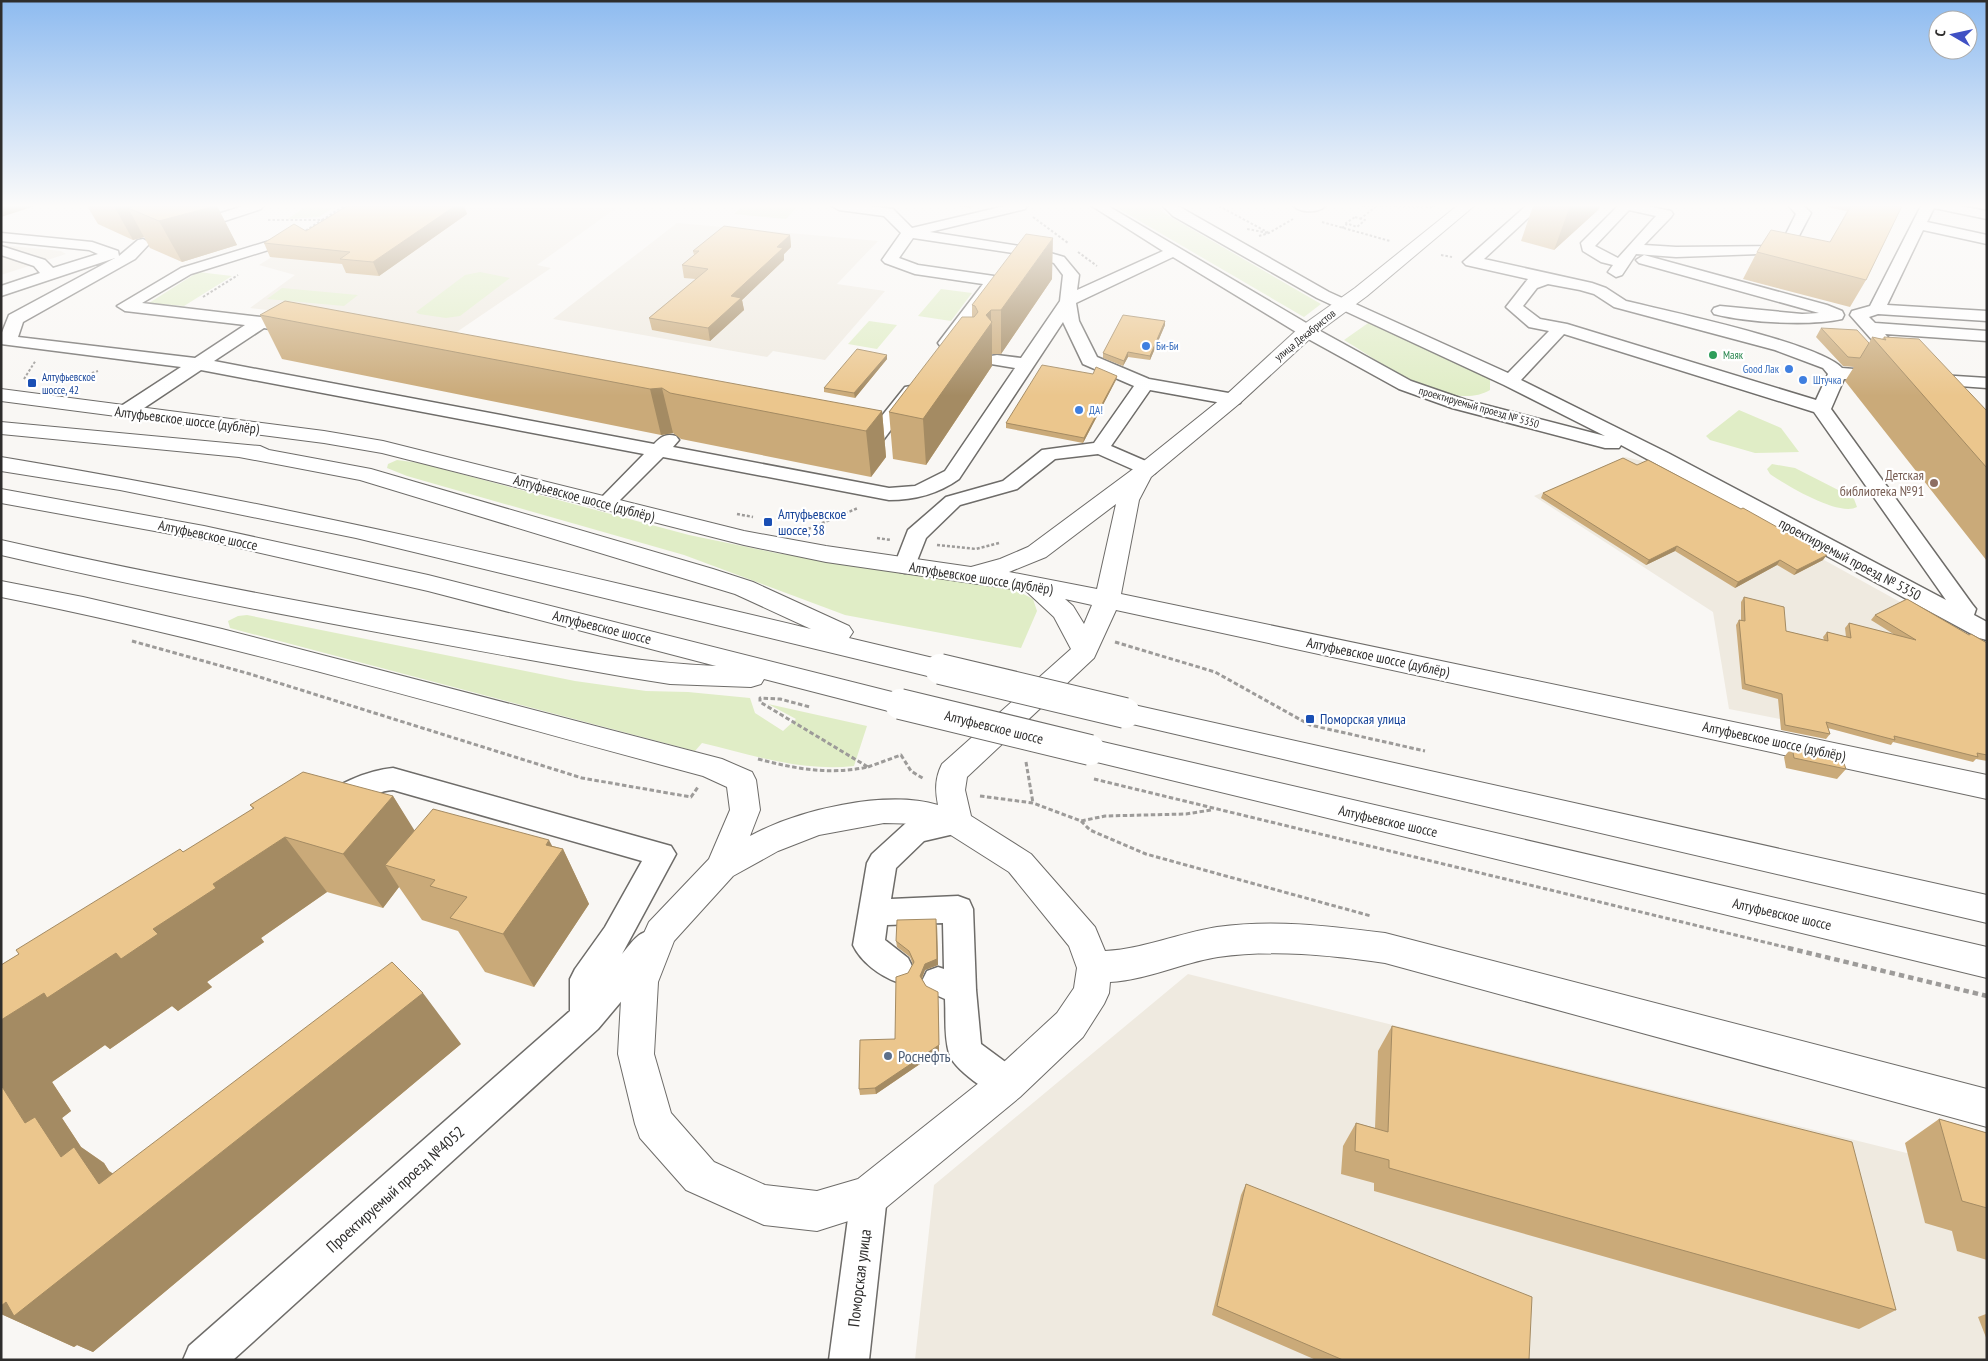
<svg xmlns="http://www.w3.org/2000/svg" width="1988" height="1361" viewBox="0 0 1988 1361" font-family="'PT Sans Narrow',sans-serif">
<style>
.built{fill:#efeae0}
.green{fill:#e0edc6}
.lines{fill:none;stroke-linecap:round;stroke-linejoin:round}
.minor-casing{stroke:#6e6c69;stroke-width:3}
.major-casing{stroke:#6e6c69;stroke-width:2}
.path-far3{stroke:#9d9b99;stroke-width:2;stroke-dasharray:2.5 2;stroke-linecap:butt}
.path-far2{stroke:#9d9b99;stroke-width:2.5;stroke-dasharray:3 2;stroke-linecap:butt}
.path-far1{stroke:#9d9b99;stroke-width:3;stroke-dasharray:4.5 2.5;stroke-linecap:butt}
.path{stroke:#9d9b99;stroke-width:4.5;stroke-dasharray:5.5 4;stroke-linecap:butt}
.minor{fill:#fff;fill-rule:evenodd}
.major{fill:#fff;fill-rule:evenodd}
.major-bridge-casing{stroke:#6e6c69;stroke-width:32;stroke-linecap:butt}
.major-bridge{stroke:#fff;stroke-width:30}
.wall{fill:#caaa79}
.shaded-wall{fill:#a48b63}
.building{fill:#ebc68d;stroke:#a48b63}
.shop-dot{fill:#3f7fe0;stroke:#fff;stroke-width:2}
.leisure-dot{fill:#2e9e5b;stroke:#fff;stroke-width:2}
.transit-dot{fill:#1a4fb4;stroke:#fff;stroke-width:2}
.education-dot{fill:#8d6e63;stroke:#fff;stroke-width:2}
.service-dot{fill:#5c6f8a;stroke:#fff;stroke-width:2}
.labels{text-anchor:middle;stroke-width:4.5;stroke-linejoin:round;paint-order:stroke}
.far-street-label{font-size:11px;fill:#2e2d2c;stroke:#fff}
.far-shop-label{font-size:11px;fill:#366cbe;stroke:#fff;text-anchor:start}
.far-leisure-label{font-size:11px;fill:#27864d;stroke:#fff;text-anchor:start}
.far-transit-label{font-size:11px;fill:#164399;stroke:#fff;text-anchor:start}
.street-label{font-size:14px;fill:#2e2d2c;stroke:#fff}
.education-label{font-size:14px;fill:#785e54;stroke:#fff;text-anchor:end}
.transit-label{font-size:14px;fill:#164399;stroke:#fff;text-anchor:start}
.near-service-label{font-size:16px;fill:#4e5e75;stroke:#fff;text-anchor:start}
.near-street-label{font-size:16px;fill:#2e2d2c;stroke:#fff}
</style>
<rect width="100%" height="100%" fill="#f9f7f4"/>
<!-- built -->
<path class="built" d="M353,206H619L537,265L551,268L442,342L295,313L250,308L295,275L259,265Z
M677,223L878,241L837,284L885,291L825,360L773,351L767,357L553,319Z
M1,245L61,251L66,254L1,275Z
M1625,457L1647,462L1987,650V760L1729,709L1713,612L1534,496Z
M1188,974L1987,1173V1360H915L934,1185Z"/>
<!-- green -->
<path class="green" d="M306,206L333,208L319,217L288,219Z
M742,206L797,207L786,219L734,214Z
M1114,206H1157L1164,213L1321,304L1304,317Z
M198,272L232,276L184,306L149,303Z
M480,272L510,278L460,316L446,318L419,314L416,312L465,275Z
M282,288L358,295L344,306L267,299Z
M941,289L972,293L951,321L918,316Z
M869,321L897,325L877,349L848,344Z
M1371,321L1482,373L1490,379V390C1449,414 1379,361 1344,340Z
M1739,410L1781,428L1799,452L1755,453L1710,440L1706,436Z
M397,460L420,463L689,535L776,553L1010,587L1033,599L1037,611L1021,648L845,615L684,555L407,476L387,468L388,464Z
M1772,464L1795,468L1848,495L1854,499L1857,507C1839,517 1786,485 1770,474L1767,469Z
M247,615L575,681L646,691L688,692L750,698L755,713L783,731L796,719L768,704L867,726L854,766C802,772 752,755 702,743L695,751L230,628L228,621L238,616Z"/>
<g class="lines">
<defs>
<path id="minor" d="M243,206H263L261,209L194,231H184L182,228L184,225Z
M832,206H870L893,209L912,228L1005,206H1027L1025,209L930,232L1033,248L1064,257L1079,275L1077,290L1163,251L1092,206H1108L1313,327L1411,381L1466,400L1605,436L1504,385L1317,298L1173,216L1163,206H1178L1329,292L1508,373L1549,331L1529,327L1506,307L1528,279L1466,265L1463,262L1526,206H1541L1484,259L1592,283L1606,288L1626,301C1667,311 1819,343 1842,368L1890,372L1893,376L1890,380L1884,381L1844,379L1831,409L1972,604L1976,609L1974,615L1987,622V640L1979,638L1621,445L1619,448H1605L1452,408L1399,389L1301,335L1173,257L1076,303L1079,321L1097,357L1149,379L1240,395L1242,399L1240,403L1233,405L1150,390L1111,446L1155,465L1158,469L1155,473L1148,475L1141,473L1098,454L1055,459L1017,489L960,505L926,538L913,571L905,573L897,571L894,566L908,530L946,497L1003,481L1042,450L1094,443L1134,386L1083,364L1063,322L959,479C938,494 915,500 889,500L663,457L612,508L605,510L598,508L595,504L644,454L201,370L132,416H118L116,412L118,408L181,367L1,344V335L9,315L115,258L1,296V286L40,273L34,266L1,255V246L45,260L53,268L98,254L89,250L1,241V233L92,242L118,251L119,256L138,240L143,239L150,243L135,259L23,322L18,337L195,358L245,325L125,311L117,306L181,268L276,239L281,240L283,243L281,246L191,274L142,303L261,317L304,325L306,329L304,333L298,334L264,328L214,361L654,444C661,437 665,433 676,436L679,440L673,447L889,488L915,486L945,471L1015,368L991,364L988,360L991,356L997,355L1021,358L1060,301L1063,275L1054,263L1027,255L913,238L899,258L918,265L994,276L1002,281L953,347H941L938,343L983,284L915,274L885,263L882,260L901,233L884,216L839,210ZM1548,284L1580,290L1594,294L1614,307L1775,350L1823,368L1828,374L1816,400L1567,324L1540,319L1523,306L1537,288ZM1564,334L1814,412L1946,600L1668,453L1521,380Z
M1294,206H1325C1319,213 1300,213 1294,206Z
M1618,206H1647L1671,211L1673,214L1671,217L1644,245L1676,247L1780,246L1796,214L1789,206H1804L1811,213L1790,253L1676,257L1636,254L1622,275L1616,277L1608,272L1613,265L1601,262L1583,251L1581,243ZM1629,210L1656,216L1618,258L1595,246Z
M1921,206H1960L1987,211V219L1934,208L1927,222L1987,235V244L1923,230L1887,305L1987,311V321L1878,314L1869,317L1875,323L1987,331V341L1885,334L1911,363L1908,367H1896L1850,315L1852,311L1870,306Z
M1644,255L1827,305L1842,311L1844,315L1842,319C1810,326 1749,323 1714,314L1712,311L1714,308L1720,306L1802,314L1819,313L1639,263L1636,260Z
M1924,374L1987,378V388L1918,383L1915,379L1918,375Z
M911,386L917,387L920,391L881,443L874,445L848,440L845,436L848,432L855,430L869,432L905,387Z
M393,768L671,846L676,854L622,954C635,939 641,926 662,933L667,943L662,953L598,1029L233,1360H183L189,1346L570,1011V979L575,969L605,927L642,861L393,790C366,791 345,821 321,814L317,806C328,785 370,770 393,768Z
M957,812L967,815L971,823L967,831L924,841L896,868L891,899L958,896L969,900L973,909L976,990L981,1044L1019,1072L1024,1084L1019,1096L1007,1101C991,1094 953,1070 949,1053C944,1036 946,1016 945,999L927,991L922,981L927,971L938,967L944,969L943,923L887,925L885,940L908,958L913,968L908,978L897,982C880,976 861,962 853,945L867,863L872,854L906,823Z
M869,1178L882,1183L887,1196L869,1360H829L851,1196L856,1183Z"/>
<path id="major" d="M1457,206H1474L1367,296L1314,335L1240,403L1151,477L1139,500L1121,594L1987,775V799L1116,610L1094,658L967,777L965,790L971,816L1031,854L1095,927L1105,951C1144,949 1179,933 1217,927C1273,919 1330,926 1385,933L1987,1089V1127L1385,963C1330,955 1273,949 1218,957C1181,963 1147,980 1110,982L1109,993L1104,1004L1083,1037L1020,1097L883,1210L817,1231L764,1225L686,1190L640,1138L635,1124L618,1054L622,982L649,922L709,859L730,810L727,787L703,776C470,714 238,644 1,597V581L83,597L222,629L722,759L752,772L756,780L760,810L750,836C797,810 886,789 938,805C935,790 935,778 942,764L1071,649L1054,617L1026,591L826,562L744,545L382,453L324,443L1,401V389L324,431L383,441L744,531L826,546L971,567L1000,559L1028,547L1140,464L1226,395L1300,327L1355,288ZM1116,504L1097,589L1009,572L1046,557ZM1065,599L1092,605L1084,624L1073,606ZM884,823L922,824L946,832L1009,872L1069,946L1077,968L1074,988L1057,1013L994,1071L858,1179L817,1191L765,1185L714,1162L671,1113L654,1054L658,982L674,941L733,876L778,851L819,835Z
M1,422L260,446L269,450L371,469L713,569L753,582L849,626L853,632L849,638L950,662L954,669L950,676L940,679L356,538L120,490L1,471V457C274,502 542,565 811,629L735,594L360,480L239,457L1,434Z
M1,489L204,526L428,575L900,694L910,697L914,704L910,711L900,714L764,679L761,684L751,687L670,684L626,677C417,640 208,603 1,555V540C150,574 300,602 450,628C538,643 626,663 716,666L428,591L204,540L1,503Z
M1125,703L1987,895V923L1115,720L1111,713L1115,706Z
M1090,739L1987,947V978L1080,758L1075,750L1080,742Z"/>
</defs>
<!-- minor casing -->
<use href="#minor" class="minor-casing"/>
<!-- major casing -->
<use href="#major" class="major-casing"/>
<!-- path-far3 -->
<path class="path-far3" d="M1219,206L1269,233L1247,229
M1362,206H1376
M1376,206L1435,207
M1033,217L1068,243
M1355,217L1365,220L1357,227L1346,223Z
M1360,219L1377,206
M268,220H322L344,206
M1322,222L1390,241
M1342,228L1347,224
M302,233L322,220
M1259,236L1269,233L1293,219
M1078,252L1097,266
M1441,255L1452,257
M203,297L238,275
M24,379L36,360
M62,383L98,371"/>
<!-- path-far2 -->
<path class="path-far2" d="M737,514L753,517
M808,529L858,508
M877,538L891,540
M937,545L976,549L999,543"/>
<!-- path-far1 -->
<path class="path-far1" d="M132,641L250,674L582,778L691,797L698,787
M1115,642L1215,672L1310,725L1425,751
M758,759C796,769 829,775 868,767L760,702V698L780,699L810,707
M1026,762L1033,803
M868,767L901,755L911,771L924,779
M1094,779L1793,949
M980,796L1033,803L1081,821L1105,816L1186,814L1211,810
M1081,821L1090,830L1146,854L1371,916"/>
<!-- path -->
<path class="path" d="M1788,948L1987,996"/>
<!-- minor -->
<use href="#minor" class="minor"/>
<!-- major -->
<use href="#major" class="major"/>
<defs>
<path id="major-bridge" d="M940,669L1125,713
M900,704L1090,750"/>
</defs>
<!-- major-bridge casing -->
<use href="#major-bridge" class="major-bridge-casing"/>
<!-- major-bridge -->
<use href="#major-bridge" class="major-bridge"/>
</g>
<!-- wall -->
<path class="wall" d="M87,206H217L237,245L182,262L150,248L144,237L133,240L98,224Z
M347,206H464L467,214L379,276L346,273L342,264L270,257L264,243L306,231Z
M959,206H973L971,208L961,207Z
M1533,206H1600L1598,210L1554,250L1521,241Z
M1827,206H1902L1866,280L1850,307L1743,279L1757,252L1830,242L1847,211L1826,207Z
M790,235L791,247L784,254V260L742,300L744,310L710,341L652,330L649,318L696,279L684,278L682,265L694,255L693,251Z
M1052,279L1001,354H992V366L926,465L893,459L889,412L972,317V305Z
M260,315L882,411L886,457L871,477L681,439L673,433L661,435L282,359Z
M1165,321V325L1150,360L1128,357L1123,366L1103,358V353Z
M1821,328L1869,343L1872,337L1882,339L1884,337L1987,411V561L1845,381L1854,367L1843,366L1816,337Z
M887,355V359L855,398L824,392V388Z
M1093,374L1117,376L1116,380L1083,443L1006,428V423Z
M1637,465L1823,560L1794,575L1777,565L1735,588L1675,551L1646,565L1541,498L1543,493Z
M1744,597L1786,631L1824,640L1823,637L1827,632L1846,637L1845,628L1849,623L1895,635L1871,620L1875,615L1969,635L1987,643V761L1976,759L1973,762L1893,742L1891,745L1828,728L1830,734L1826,739L1781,730L1778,699L1742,689L1736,625L1739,620H1741V602Z
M1792,747L1846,769L1837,779L1786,768L1784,757Z
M393,796L414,831L553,846L563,849L589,904L534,987L485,972L458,931L422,920L399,887L383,908L327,892L261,938L264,942L207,982L212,987L178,1011L172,1006L110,1049L105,1045L52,1082L71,1111L62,1118L81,1147L104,1163L109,1171L113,1174L461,1044L93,1352L77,1345L74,1347L1,1314V965L253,809L250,805Z
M937,925L938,965L925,970L922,979L926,986L938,998L939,1051L876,1094L860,1095L859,1089L895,1039L908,973L913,965L910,957L897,947L896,941Z
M1392,1026L1896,1310L1859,1329L1374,1191V1183L1341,1174L1343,1146L1356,1123L1375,1128L1378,1051Z
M1939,1119L1987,1133V1260L1957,1251L1952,1231L1925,1223L1905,1143Z
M1246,1184L1529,1360H1316L1212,1315L1241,1195Z
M1986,1314H1987V1340L1978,1317Z"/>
<!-- shaded-wall -->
<path class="shaded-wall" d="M1,206H35L1,217Z
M114,206H217L237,245L182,262L159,221L128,208L144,237L133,240Z
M455,206H464L467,214L379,276L373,262Z
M1570,206H1600L1598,210L1554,250Z
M790,235L791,247L784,254V260L742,300L744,310L710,341L708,328L731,296L777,247Z
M1053,238L1052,279L1001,354V310Z
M991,310V325L992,322V366L926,465L923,419L986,315Z
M1165,321V325L1150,360V356Z
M1128,352V357L1123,366L1124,361Z
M887,355V359L855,398L854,393Z
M1117,376L1116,380L1083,443L1084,438Z
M662,388L673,433L661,435L650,389Z
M882,411L886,457L871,477L866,431Z
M1677,546L1675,551L1646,565L1649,560Z
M1827,555L1823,560L1794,575L1797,570Z
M1780,560L1777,565L1735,588L1738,582Z
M393,796L428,852L385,865L399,887L383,908L343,854Z
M285,837L327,892L261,938L264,942L207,982L212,987L178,1011L172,1006L110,1049L105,1045L52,1082L71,1111L62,1118L81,1147L104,1163L109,1171L141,1192L423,993L461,1044L93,1352L77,1345L74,1347L1,1314V1306L99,1184L61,1157L25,1123L1,1085V1020L44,993L153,929L213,884Z
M549,840L558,857L563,849L589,904L534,987L503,934L546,845Z
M937,925L938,965L925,970L920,982V976Z
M938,998L939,1051L876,1094L875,1088Z"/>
<!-- building -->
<path class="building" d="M135,206H215L159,221L128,208Z
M347,206H455L373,262L340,259L350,252L264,243L294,224L306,231Z
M1851,206H1902L1866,280L1757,252L1771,230L1830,242Z
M724,226L790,235L777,247L783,248L731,296L741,298L708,328L649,318L708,269L682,265L699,251H693Z
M1026,234L1053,238L1001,310H991L986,315L992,322L923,419L889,412L962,317H974L978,312L975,306L972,305Z
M285,301L882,411L866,431L670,393L662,388L650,389L260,315Z
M1123,315L1165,321L1150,356L1128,352L1124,361L1103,353Z
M1821,328L1857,330L1869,343L1860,358L1848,357Z
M1872,337L1886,340L1884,337L1919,339L1987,411V468Z
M857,349L887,355L854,393L824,388Z
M1042,365L1093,374L1096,367L1117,376L1084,438L1006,423Z
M1623,458L1637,465L1648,460L1741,509L1743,508L1827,555L1797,570L1780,560L1738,582L1677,546L1649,560L1543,493Z
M1744,597L1784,607L1786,631L1828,641L1827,632L1851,638L1849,623L1916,640L1875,615L1907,599L1969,635L1971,634L1987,643V755L1977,753L1978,757L1894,736L1895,740L1826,722L1830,734L1785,725L1782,694L1745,684L1739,620L1745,621Z
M1792,747L1842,758L1846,769L1794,758Z
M303,772L393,796L343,854L285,837L213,884L216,888L153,929L158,934L121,959L116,953L47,998L44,993L1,1020V965L19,954L16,950L180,849L183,852L254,808L250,805Z
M433,809L549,840L546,845L563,849L503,934L450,918L467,897L430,886L435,880L385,865Z
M936,919L937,959L925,964L920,976L926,986L938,992L939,1045L875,1088L859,1089L860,1040L895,1039L896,977L908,973L914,962L909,951L896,941L897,920Z
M392,962L423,993L14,1316L6,1302L1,1306V1085L25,1123L35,1117L61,1157L74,1147L99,1184Z
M1392,1026L1852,1142L1896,1310L1389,1168V1160L1355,1151L1356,1123L1388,1132Z
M1939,1119L1987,1133V1208L1962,1201Z
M1246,1184L1532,1297L1529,1360H1343L1217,1306Z"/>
<!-- sky -->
<linearGradient id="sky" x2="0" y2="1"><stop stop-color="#8ebbf0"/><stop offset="0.52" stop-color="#fcfbfa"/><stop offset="1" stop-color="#fcfbfa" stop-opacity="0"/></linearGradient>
<rect width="1988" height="396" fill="url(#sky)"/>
<!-- markers -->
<g class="shop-dot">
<circle cx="1146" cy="346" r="5"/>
<circle cx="1789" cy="369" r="5"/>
<circle cx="1803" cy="380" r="5"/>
<circle cx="1079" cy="410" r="5"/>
</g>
<circle class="leisure-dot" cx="1713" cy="355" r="5"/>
<g class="transit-dot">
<rect x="27" y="378" width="10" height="10" rx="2.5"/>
<rect x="763" y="517" width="10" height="10" rx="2.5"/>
<rect x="1305" y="714" width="10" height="10" rx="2.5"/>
</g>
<circle class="education-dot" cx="1934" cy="483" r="5"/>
<circle class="service-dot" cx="888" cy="1056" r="5"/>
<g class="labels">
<!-- far-street labels -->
<g class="far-street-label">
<text transform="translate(1305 335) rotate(-39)" y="4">улица Декабристов</text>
<text transform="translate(1479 407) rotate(16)" y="4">проектируемый проезд № 5350</text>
</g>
<!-- far-shop labels -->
<g class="far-shop-label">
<text x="1156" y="350">Би-Би</text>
<text x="1779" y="373" text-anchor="end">Good Лак</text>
<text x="1813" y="384">Штучка</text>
<text x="1089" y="414">ДА!</text>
</g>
<!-- far-leisure labels -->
<g class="far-leisure-label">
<text x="1723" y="359">Маяк</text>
</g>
<!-- far-transit labels -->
<g class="far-transit-label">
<text x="42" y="381">Алтуфьевское<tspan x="42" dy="13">шоссе, 42</tspan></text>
</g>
<!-- street labels -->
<g class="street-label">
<text transform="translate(187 420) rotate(7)" y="5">Алтуфьевское шоссе (дублёр)</text>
<text transform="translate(584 498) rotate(15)" y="5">Алтуфьевское шоссе (дублёр)</text>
<text transform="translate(208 535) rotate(12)" y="5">Алтуфьевское шоссе</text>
<text transform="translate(1850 559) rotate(28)" y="5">проектируемый проезд № 5350</text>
<text transform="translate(981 578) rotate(9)" y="5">Алтуфьевское шоссе (дублёр)</text>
<text transform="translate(602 627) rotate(14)" y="5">Алтуфьевское шоссе</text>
<text transform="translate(1378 657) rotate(12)" y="5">Алтуфьевское шоссе (дублёр)</text>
<text transform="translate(994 727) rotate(14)" y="5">Алтуфьевское шоссе</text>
<text transform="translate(1774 741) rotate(12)" y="5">Алтуфьевское шоссе (дублёр)</text>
<text transform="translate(1388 821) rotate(13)" y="5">Алтуфьевское шоссе</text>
<text transform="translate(1782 914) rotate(13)" y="5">Алтуфьевское шоссе</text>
</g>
<!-- education labels -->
<g class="education-label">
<text x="1924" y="480">Детская<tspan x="1924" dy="16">библиотека №91</tspan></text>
</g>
<!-- transit labels -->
<g class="transit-label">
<text x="778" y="519">Алтуфьевское<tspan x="778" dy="16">шоссе, 38</tspan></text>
<text x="1320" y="724">Поморская улица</text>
</g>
<!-- near-service labels -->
<g class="near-service-label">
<text x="898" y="1062">Роснефть</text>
</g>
<!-- near-street labels -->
<g class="near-street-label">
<text transform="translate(395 1189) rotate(-42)" y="6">Проектируемый проезд №4052</text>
<text transform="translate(859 1278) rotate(-83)" y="6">Поморская улица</text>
</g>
</g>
<!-- border -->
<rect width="1988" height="1361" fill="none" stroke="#2e2d2c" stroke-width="5"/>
<!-- north arrow -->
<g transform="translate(1953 35) rotate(279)"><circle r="24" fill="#ffffff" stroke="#ababab"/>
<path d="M0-4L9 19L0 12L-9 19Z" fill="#4051c4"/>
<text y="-8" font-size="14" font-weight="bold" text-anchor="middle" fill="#2e2d2c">С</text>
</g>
</svg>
